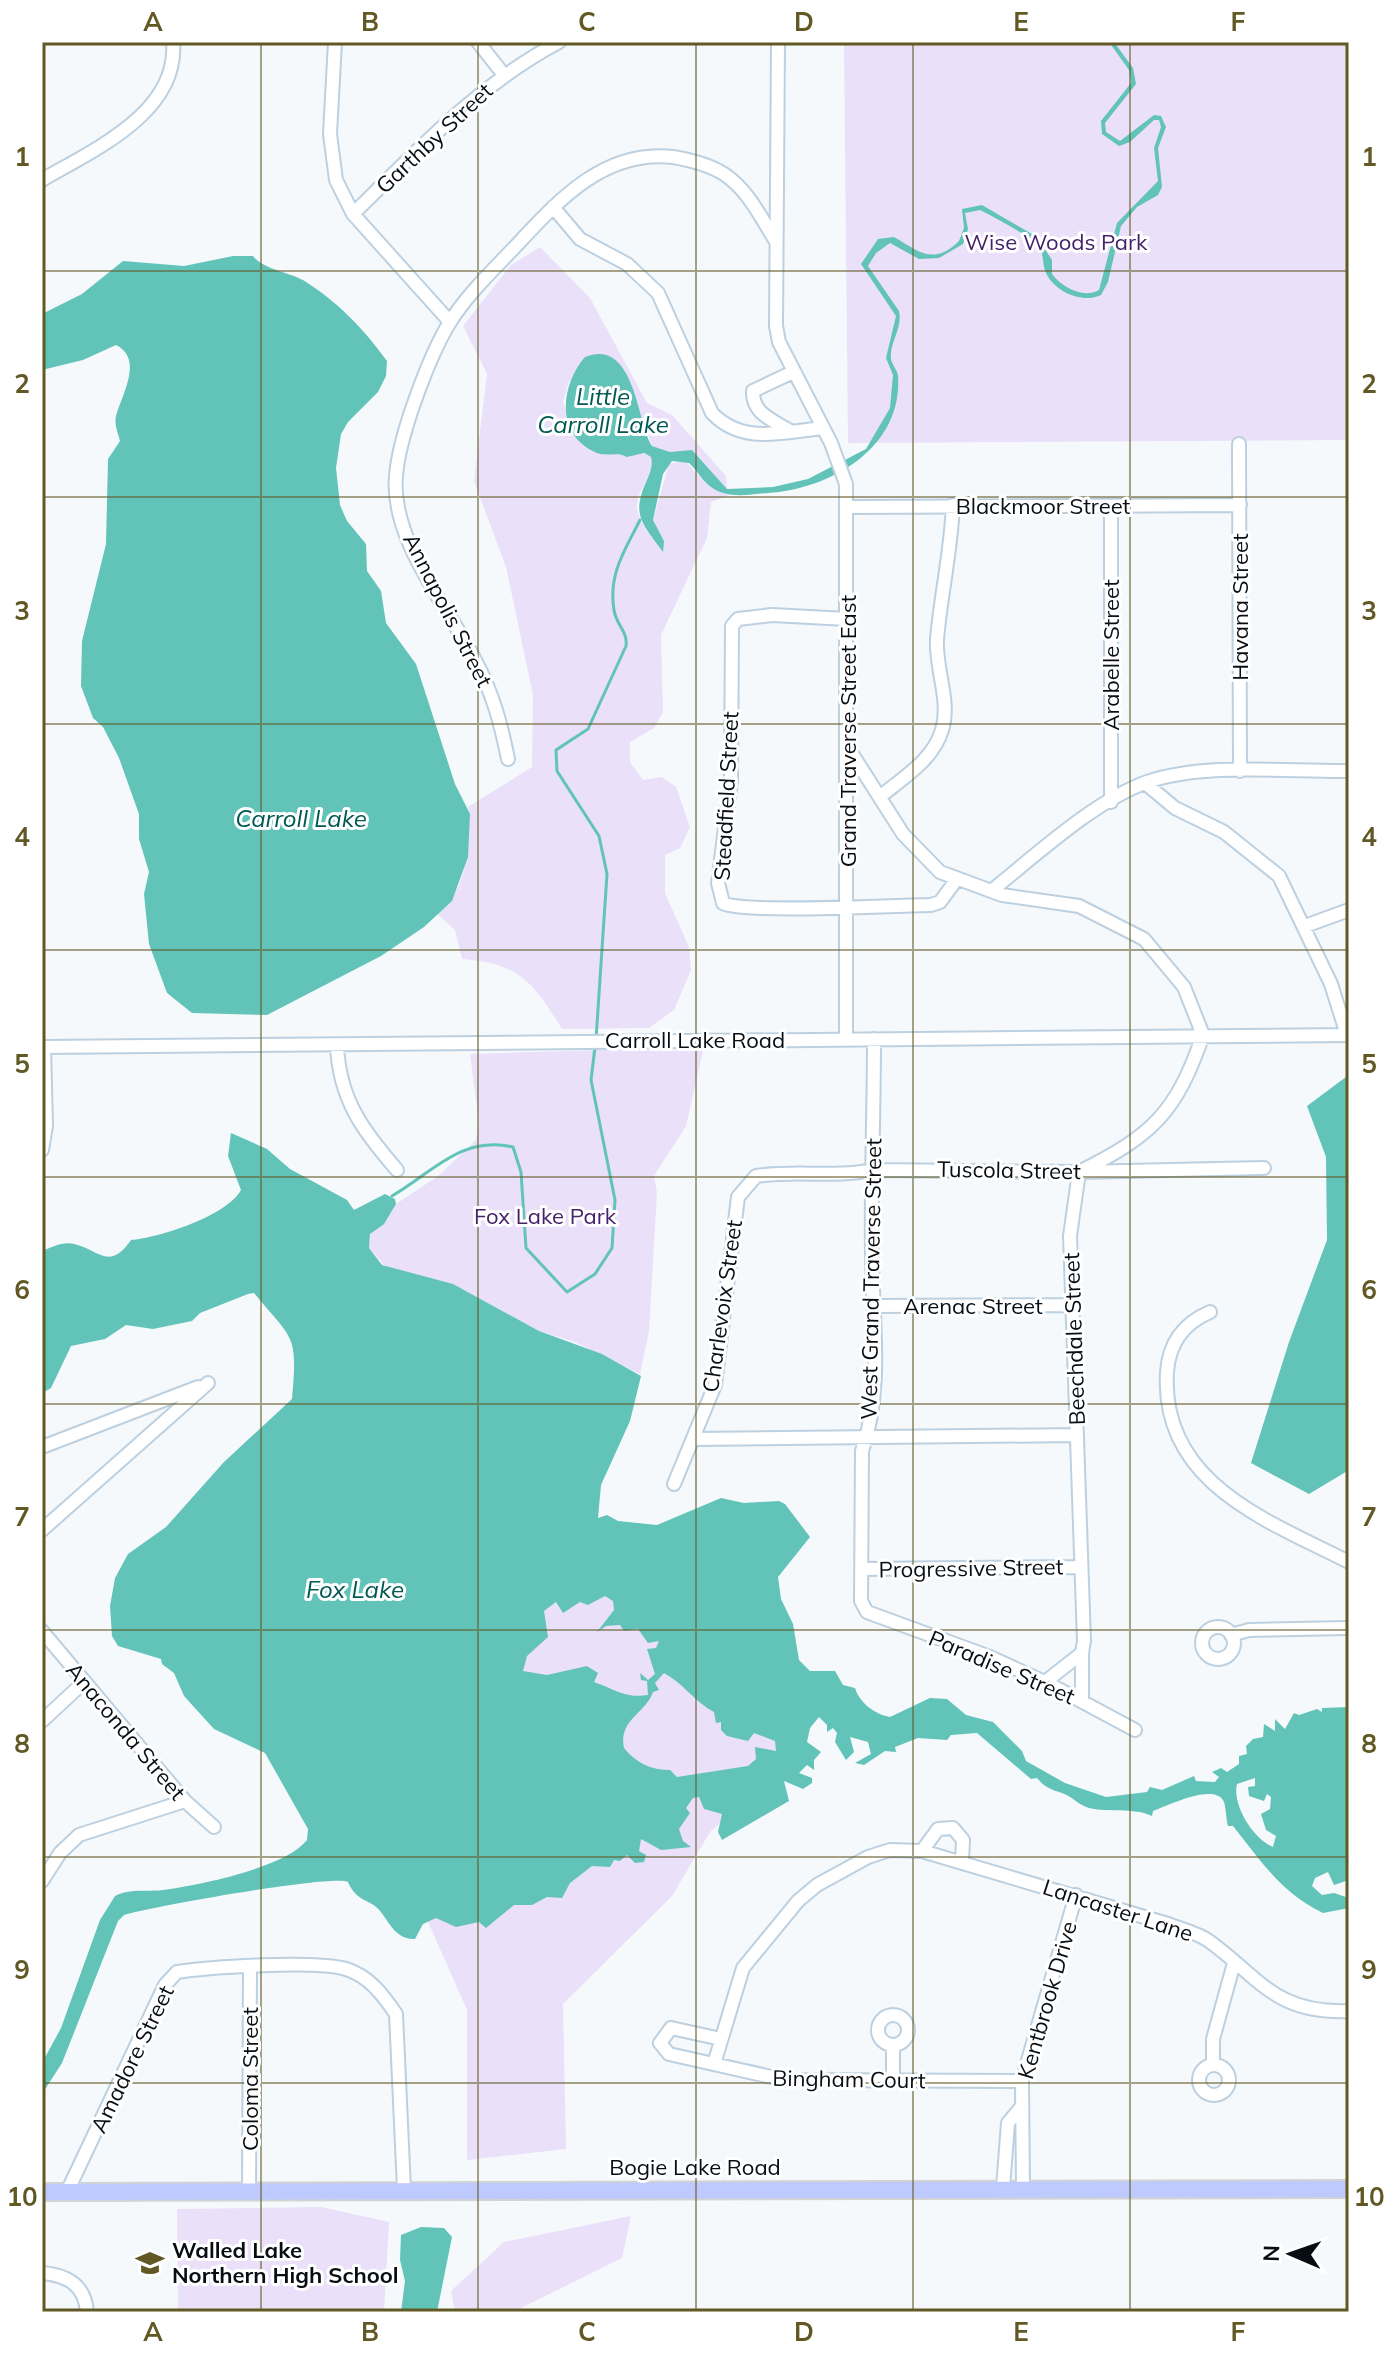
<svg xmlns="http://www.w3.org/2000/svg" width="1391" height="2354" viewBox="0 0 1391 2354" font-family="Mulish,sans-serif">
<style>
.green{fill:#eae0f9;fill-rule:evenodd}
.water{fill:#62c3b9;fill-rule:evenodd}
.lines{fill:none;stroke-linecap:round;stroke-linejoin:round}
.stream{stroke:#62c3b9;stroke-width:3}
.minor-casing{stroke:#bdd0e0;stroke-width:16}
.major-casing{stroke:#d2d3d4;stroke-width:20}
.minor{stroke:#fff;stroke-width:12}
.major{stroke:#bec9fe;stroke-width:16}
.grid{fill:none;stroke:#615824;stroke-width:2;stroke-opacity:0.55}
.labels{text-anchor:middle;stroke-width:6;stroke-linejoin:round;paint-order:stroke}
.street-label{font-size:22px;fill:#070d12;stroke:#fff}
.park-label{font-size:22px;fill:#45216a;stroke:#fff}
.poi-label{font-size:22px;font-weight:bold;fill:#070d12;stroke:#fff;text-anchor:start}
.water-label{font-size:24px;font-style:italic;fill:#005953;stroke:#fff}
.neatline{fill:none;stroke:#615824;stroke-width:3}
.grid-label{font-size:26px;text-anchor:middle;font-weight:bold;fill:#615824}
</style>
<rect width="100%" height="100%" fill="#f5f9fc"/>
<!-- green -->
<path class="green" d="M844,42H1349V440L848,443Z
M540,247L590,298L647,403L672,415L726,476L728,496L711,502L707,538L661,635L663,712L654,728L630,742V762L643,780L662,777L676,787L690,827L680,848L665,855V893L689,947L691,970L674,1010L649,1028L562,1029C533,982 519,963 462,959L455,930L436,913C469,891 467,850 470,815L468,807L532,767L533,695L506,567L474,481L487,374L463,326L511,265ZM626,374L652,446L670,452H694L727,489L725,493L710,487L685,461L669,464L653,520L664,541L661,550C653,536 637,523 637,505C638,488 655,474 651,457L641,453L628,457L620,453L604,455L586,446L574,433L563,402L569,381Z
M601,1050L703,1051L686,1126L654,1176L657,1193L649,1331L640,1374L575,1342L539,1331L464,1290L386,1267L369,1248L371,1231L383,1224L396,1204L438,1176L476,1140L479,1123L470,1054Z
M605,1567L791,1742L776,1772L710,1832L672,1896L563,2004L566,2149L467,2160V2010L414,1890L513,1607Z
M321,2207L389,2222L384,2312H178L177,2209Z
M631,2216L622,2258L513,2312H455L451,2291L504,2242Z"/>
<!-- water -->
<path class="water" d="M1109,42H1114L1133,68L1136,84L1105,123L1106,132L1120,141L1154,115L1161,116L1166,127L1158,148L1162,187L1158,195L1137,207L1121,226L1108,282L1101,295C1083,304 1056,292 1047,275C1040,261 1047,255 1034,241C1030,237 987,213 980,210L965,213L968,229L963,244L939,258L919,259L890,243L876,253L868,266L899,311C903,328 889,343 891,359C892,365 897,369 898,376C903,448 830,489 768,493C750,494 731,499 714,489C703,483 698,471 689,463L672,461L663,474L653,520L664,541L663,552C643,524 631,516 646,482C650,473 653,466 651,457L644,453L627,457C617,451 608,457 597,453C555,436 560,386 585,357C635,337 637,423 652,446L670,452L692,450L727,489L773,487L808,479L866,449L890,408L893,375L886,358L896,316L861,264L878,239L894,237C917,250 933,267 959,241L964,228L962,209L982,205L1037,237L1052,260V274C1062,287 1083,299 1099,290L1117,223L1158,181L1154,148L1161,127L1159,120H1154L1130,142L1119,146L1102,134L1101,121L1131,83L1129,70Z
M233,256H253C263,269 288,272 303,280C338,302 363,328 387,361L386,376L378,392L348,422L341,434L336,468L340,505L347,521L366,544L367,571L381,591L386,623L416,664L455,784L470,814L468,857L452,901L424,927L381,956L267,1015L192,1013L167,993L149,944L144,894L149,872L139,839V814L119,758L103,727L93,718L81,686L82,641L106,544L108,459L120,441C118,433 114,425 116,416C122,394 144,359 116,345L83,360L42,370V314L82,294L123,261L184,266Z
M1346,1077L1349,1470L1309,1494L1251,1463L1289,1342L1327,1240L1326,1157L1307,1106Z
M231,1133L267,1149L290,1169L347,1200L354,1210L385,1194L395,1199L396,1204L384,1224L370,1234L369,1248L382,1265L453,1284L539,1331L602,1354L641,1376L630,1421L601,1485L598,1518L607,1515L618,1521L657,1525L721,1498L744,1503L779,1501L785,1504L810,1537L778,1577L781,1599L793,1624L799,1660L810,1671H835L843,1685L855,1688C859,1702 874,1714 890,1717L930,1698L947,1699L966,1715L993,1722L1022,1751L1026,1761L1065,1783L1106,1797L1147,1792L1150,1787L1162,1790L1194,1776L1196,1781L1215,1782L1219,1777L1212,1772L1221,1768L1227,1772L1239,1764V1756L1247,1754L1246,1746L1253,1739L1263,1737L1264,1724L1275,1731V1719L1285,1729L1294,1713L1299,1715L1317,1709L1322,1712V1708L1349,1707V1880L1334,1885L1328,1872L1315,1878L1312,1886L1322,1895L1334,1893L1349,1898V1908L1323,1913C1281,1893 1261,1861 1233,1826H1228C1226,1820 1226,1804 1223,1800C1212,1783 1165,1807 1153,1811L1152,1816C1133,1807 1110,1813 1089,1808C1078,1805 1072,1796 1062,1793C1052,1790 1044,1787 1037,1778L1031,1779L977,1733L951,1735L947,1740L918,1738L895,1747L896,1752L885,1751L864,1765L855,1763L871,1754L868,1742L850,1737L854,1752L846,1760L835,1742L837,1733L833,1728L827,1732V1725L819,1717L810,1728L807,1742L821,1752L814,1760V1770L807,1765L799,1773L812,1778V1783L803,1789L784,1781L789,1801L722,1840L718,1832L722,1814L704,1809L699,1797L693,1798L686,1808L690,1813L679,1829L683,1841L691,1847L661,1850L641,1839L639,1851L646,1855L644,1862L635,1863L627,1855L620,1861L614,1860L610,1867L592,1866L570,1883L562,1898L547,1897L532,1905H514L486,1928L479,1922L456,1927L436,1918L423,1924L415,1939C397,1940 390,1924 381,1912C370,1898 357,1903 348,1882C334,1874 149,1907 124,1915L118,1921L62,2063L42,2094V2063L61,2028L100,1920L115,1896C130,1888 146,1892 163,1890C199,1885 285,1868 307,1840L308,1829L265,1753L214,1729L184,1696L174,1673L162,1664L161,1659L118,1646L112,1636L110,1606L115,1578L128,1554L166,1527L224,1462L292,1399C298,1332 293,1341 254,1293L248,1294L200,1313L192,1321L153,1329L126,1325L105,1339L71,1346L51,1388L42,1393V1251C52,1247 63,1241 74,1244C98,1249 109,1272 131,1240C158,1238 227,1216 241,1190L228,1156ZM605,1596L613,1601L614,1610L597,1632L606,1626L620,1625L624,1631L638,1629L648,1643L659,1641L656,1648L647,1649L655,1674L648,1680L640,1673L641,1680L647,1681L648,1695C624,1698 619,1691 594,1682L598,1673L587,1666L547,1675L523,1671L527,1656L548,1637L544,1611L556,1602L563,1613L580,1602L588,1605ZM664,1673C684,1684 695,1702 714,1712L716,1723L721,1722V1730L727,1736L748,1741L754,1733L775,1741L776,1751L755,1747L756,1759L748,1766L677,1777L670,1770C651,1770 636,1763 624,1748C618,1720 646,1713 653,1692L659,1690L655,1683ZM1255,1778V1786L1248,1787L1249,1796L1264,1801L1267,1794L1271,1797L1270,1809L1261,1814L1266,1830L1276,1836L1273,1847C1252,1838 1232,1804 1237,1784Z
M421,2227L444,2228L452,2237L437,2312H401L405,2281L400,2260L401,2235Z"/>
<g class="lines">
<!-- stream -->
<path class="stream" d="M596,1039L607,874L599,836L557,771L556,750L588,729L626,646C628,631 616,625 614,610C608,574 625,550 640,520
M392,1196C433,1172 462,1135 513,1147L521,1172L526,1248L567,1292L595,1274L612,1248L615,1200L591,1080L595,1047"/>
<defs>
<path id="minor" d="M335,42L330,134L336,180L353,214L450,322
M478,42L504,75
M778,42L776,326L779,342L831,443L846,484V1039
M42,180C93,150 179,113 173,42
M553,207L580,239L627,264L658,293L712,413C742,445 783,432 823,428
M353,214C418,150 478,85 559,42
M790,431C773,420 752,414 753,391L793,372
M1239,444L1240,771
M847,507L1240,505
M1111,507V802
M847,619L772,615L738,619L732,626L731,781L718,883L723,903C742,914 898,905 931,905L940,902L957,879
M847,746L903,834L940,872L1002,895L1079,906L1144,939L1184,987L1203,1035C1176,1113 1153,1135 1079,1172L1070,1236L1084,1641L1082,1653L1045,1682
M508,759C501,724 493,694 476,662C449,608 390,540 396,476C399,436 429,356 450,322C467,295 491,272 513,249C557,202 603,149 673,157C691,160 708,164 724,174C748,190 760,216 775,240
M1145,783L1175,808L1224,832L1279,876L1331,984L1347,1035
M881,796C904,777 933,760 942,730C951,700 935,669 937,639C941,594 951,551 953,505
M991,891C1035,856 1094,801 1147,782C1206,762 1287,772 1349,771
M1305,926L1349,910
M874,1039C874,1110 871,1181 872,1252C872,1317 884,1388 862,1451L861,1601L867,1612L990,1657L1051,1685L1135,1730
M337,1045C339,1099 363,1131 397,1170
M42,1047L1349,1035
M42,1150L46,1126L44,1047
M873,1306L1072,1305
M1210,1312C1184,1323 1169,1343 1167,1372C1160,1483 1268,1521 1349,1562
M694,1439L1077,1435
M42,1447L198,1387
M674,1484L715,1385L738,1197L756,1176C795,1170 834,1178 872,1170L1079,1172L1264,1168
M42,1530L208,1383
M861,1569L1081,1567
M1202 1643a16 16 0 1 1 32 0a16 16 0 1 1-32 0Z
M42,1631L185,1801L214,1827
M1231,1635L1249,1630L1349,1628
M1082,1653V1701
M42,1721L84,1682
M922,1851L938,1829L953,1828L963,1840L962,1862
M42,1881L60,1853L79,1835L185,1801
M878 2030a15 15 0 1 1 30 0a15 15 0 1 1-30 0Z
M721,2039L671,2028L660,2043L669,2054L785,2080L1022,2081
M893,2045V2081
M714,2064L743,1968L798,1901L817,1885L868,1857L890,1850L922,1851L1168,1924C1181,1929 1198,1933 1209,1941C1260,1978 1275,2014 1349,2011
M1199 2080a15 15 0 1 1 30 0a15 15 0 1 1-30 0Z
M1213,2065V2039L1234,1963
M1003,2188L1008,2123L1022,2106
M1023,2188L1022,2081L1076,1895
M249,2190L250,1967
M67,2192L165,1985L177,1972C211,1967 315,1960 346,1969C369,1976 383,1995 396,2014L404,2189
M42,2273C67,2275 85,2285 87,2312"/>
<path id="major" d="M42,2192L1349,2189"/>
</defs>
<!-- minor casing -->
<use href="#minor" class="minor-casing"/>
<!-- major casing -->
<use href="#major" class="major-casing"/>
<!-- minor -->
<use href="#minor" class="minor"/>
<!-- major -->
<use href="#major" class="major"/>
</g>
<!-- grid -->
<path class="grid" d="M261,42V2312M478,42V2312M696,42V2312M913,42V2312M1130,42V2312M42,271H1349M42,497H1349M42,724H1349M42,950H1349M42,1177H1349M42,1404H1349M42,1630H1349M42,1857H1349M42,2083H1349"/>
<!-- icons -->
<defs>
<symbol id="school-bare" viewBox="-9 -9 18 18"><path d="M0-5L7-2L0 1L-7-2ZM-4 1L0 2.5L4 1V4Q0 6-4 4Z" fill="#615824" stroke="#fff" stroke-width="2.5" paint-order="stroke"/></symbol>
</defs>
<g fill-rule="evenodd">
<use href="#school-bare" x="130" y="2243" width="40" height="40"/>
</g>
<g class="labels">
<!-- street labels -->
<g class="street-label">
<text transform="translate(434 138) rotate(-43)" y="8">Garthby Street</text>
<text x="1043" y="514">Blackmoor Street</text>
<text transform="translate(1240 607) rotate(-90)" y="8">Havana Street</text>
<text transform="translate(448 610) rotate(63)" y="8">Annapolis Street</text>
<text transform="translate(1111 655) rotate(-90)" y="8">Arabelle Street</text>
<text transform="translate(848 731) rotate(-90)" y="8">Grand Traverse Street East</text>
<text transform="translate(726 796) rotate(-87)" y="8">Steadfield Street</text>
<text x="695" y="1048">Carroll Lake Road</text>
<text transform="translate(1009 1170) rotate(1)" y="8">Tuscola Street</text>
<text transform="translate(871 1279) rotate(-89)" y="8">West Grand Traverse Street</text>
<text transform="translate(722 1306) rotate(-82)" y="8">Charlevoix Street</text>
<text x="973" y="1314">Arenac Street</text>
<text transform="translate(1074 1339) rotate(-92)" y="8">Beechdale Street</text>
<text transform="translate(971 1568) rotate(-1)" y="8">Progressive Street</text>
<text transform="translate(1002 1667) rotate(23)" y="8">Paradise Street</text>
<text transform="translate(126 1731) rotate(50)" y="8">Anaconda Street</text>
<text transform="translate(1118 1910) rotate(18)" y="8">Lancaster Lane</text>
<text transform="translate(1047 2000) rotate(-74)" y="8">Kentbrook Drive</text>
<text transform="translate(132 2059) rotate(-64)" y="8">Amadore Street</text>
<text transform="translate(250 2079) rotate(-90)" y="8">Coloma Street</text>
<text transform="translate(849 2079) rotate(1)" y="8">Bingham Court</text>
<text x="695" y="2175">Bogie Lake Road</text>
</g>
<!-- park labels -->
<g class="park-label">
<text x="1056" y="250">Wise Woods Park</text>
<text x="545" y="1224">Fox Lake Park</text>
</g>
<!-- poi labels -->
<g class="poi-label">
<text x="172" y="2258">Walled Lake<tspan x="172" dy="25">Northern High School</tspan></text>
</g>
<!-- water labels -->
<g class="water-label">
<text x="603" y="405">Little<tspan x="603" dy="28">Carroll Lake</tspan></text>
<text x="301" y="827">Carroll Lake</text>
<text x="355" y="1598">Fox Lake</text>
</g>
</g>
<!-- border -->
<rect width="1391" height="2354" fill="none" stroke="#ffffff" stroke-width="88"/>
<!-- north arrow -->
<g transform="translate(1291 2254) rotate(272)" stroke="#ffffff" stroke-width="6" paint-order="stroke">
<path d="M0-6L14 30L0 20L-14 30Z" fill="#070d12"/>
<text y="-12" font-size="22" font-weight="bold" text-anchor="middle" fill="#070d12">N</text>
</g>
<rect x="44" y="44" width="1303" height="2266" class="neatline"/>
<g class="grid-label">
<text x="153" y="31">A</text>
<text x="370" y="31">B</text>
<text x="587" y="31">C</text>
<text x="804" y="31">D</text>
<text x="1021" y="31">E</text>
<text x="1238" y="31">F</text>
<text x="22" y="166">1</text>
<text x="1369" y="166">1</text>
<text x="22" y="393">2</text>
<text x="1369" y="393">2</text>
<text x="22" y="620">3</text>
<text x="1369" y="620">3</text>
<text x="22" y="846">4</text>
<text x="1369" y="846">4</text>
<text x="22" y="1073">5</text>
<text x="1369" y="1073">5</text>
<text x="22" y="1299">6</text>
<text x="1369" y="1299">6</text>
<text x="22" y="1526">7</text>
<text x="1369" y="1526">7</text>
<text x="22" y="1753">8</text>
<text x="1369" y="1753">8</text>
<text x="22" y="1979">9</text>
<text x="1369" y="1979">9</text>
<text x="22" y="2206">10</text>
<text x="1369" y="2206">10</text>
<text x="153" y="2341">A</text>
<text x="370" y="2341">B</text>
<text x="587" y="2341">C</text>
<text x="804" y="2341">D</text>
<text x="1021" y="2341">E</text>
<text x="1238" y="2341">F</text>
</g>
</svg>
